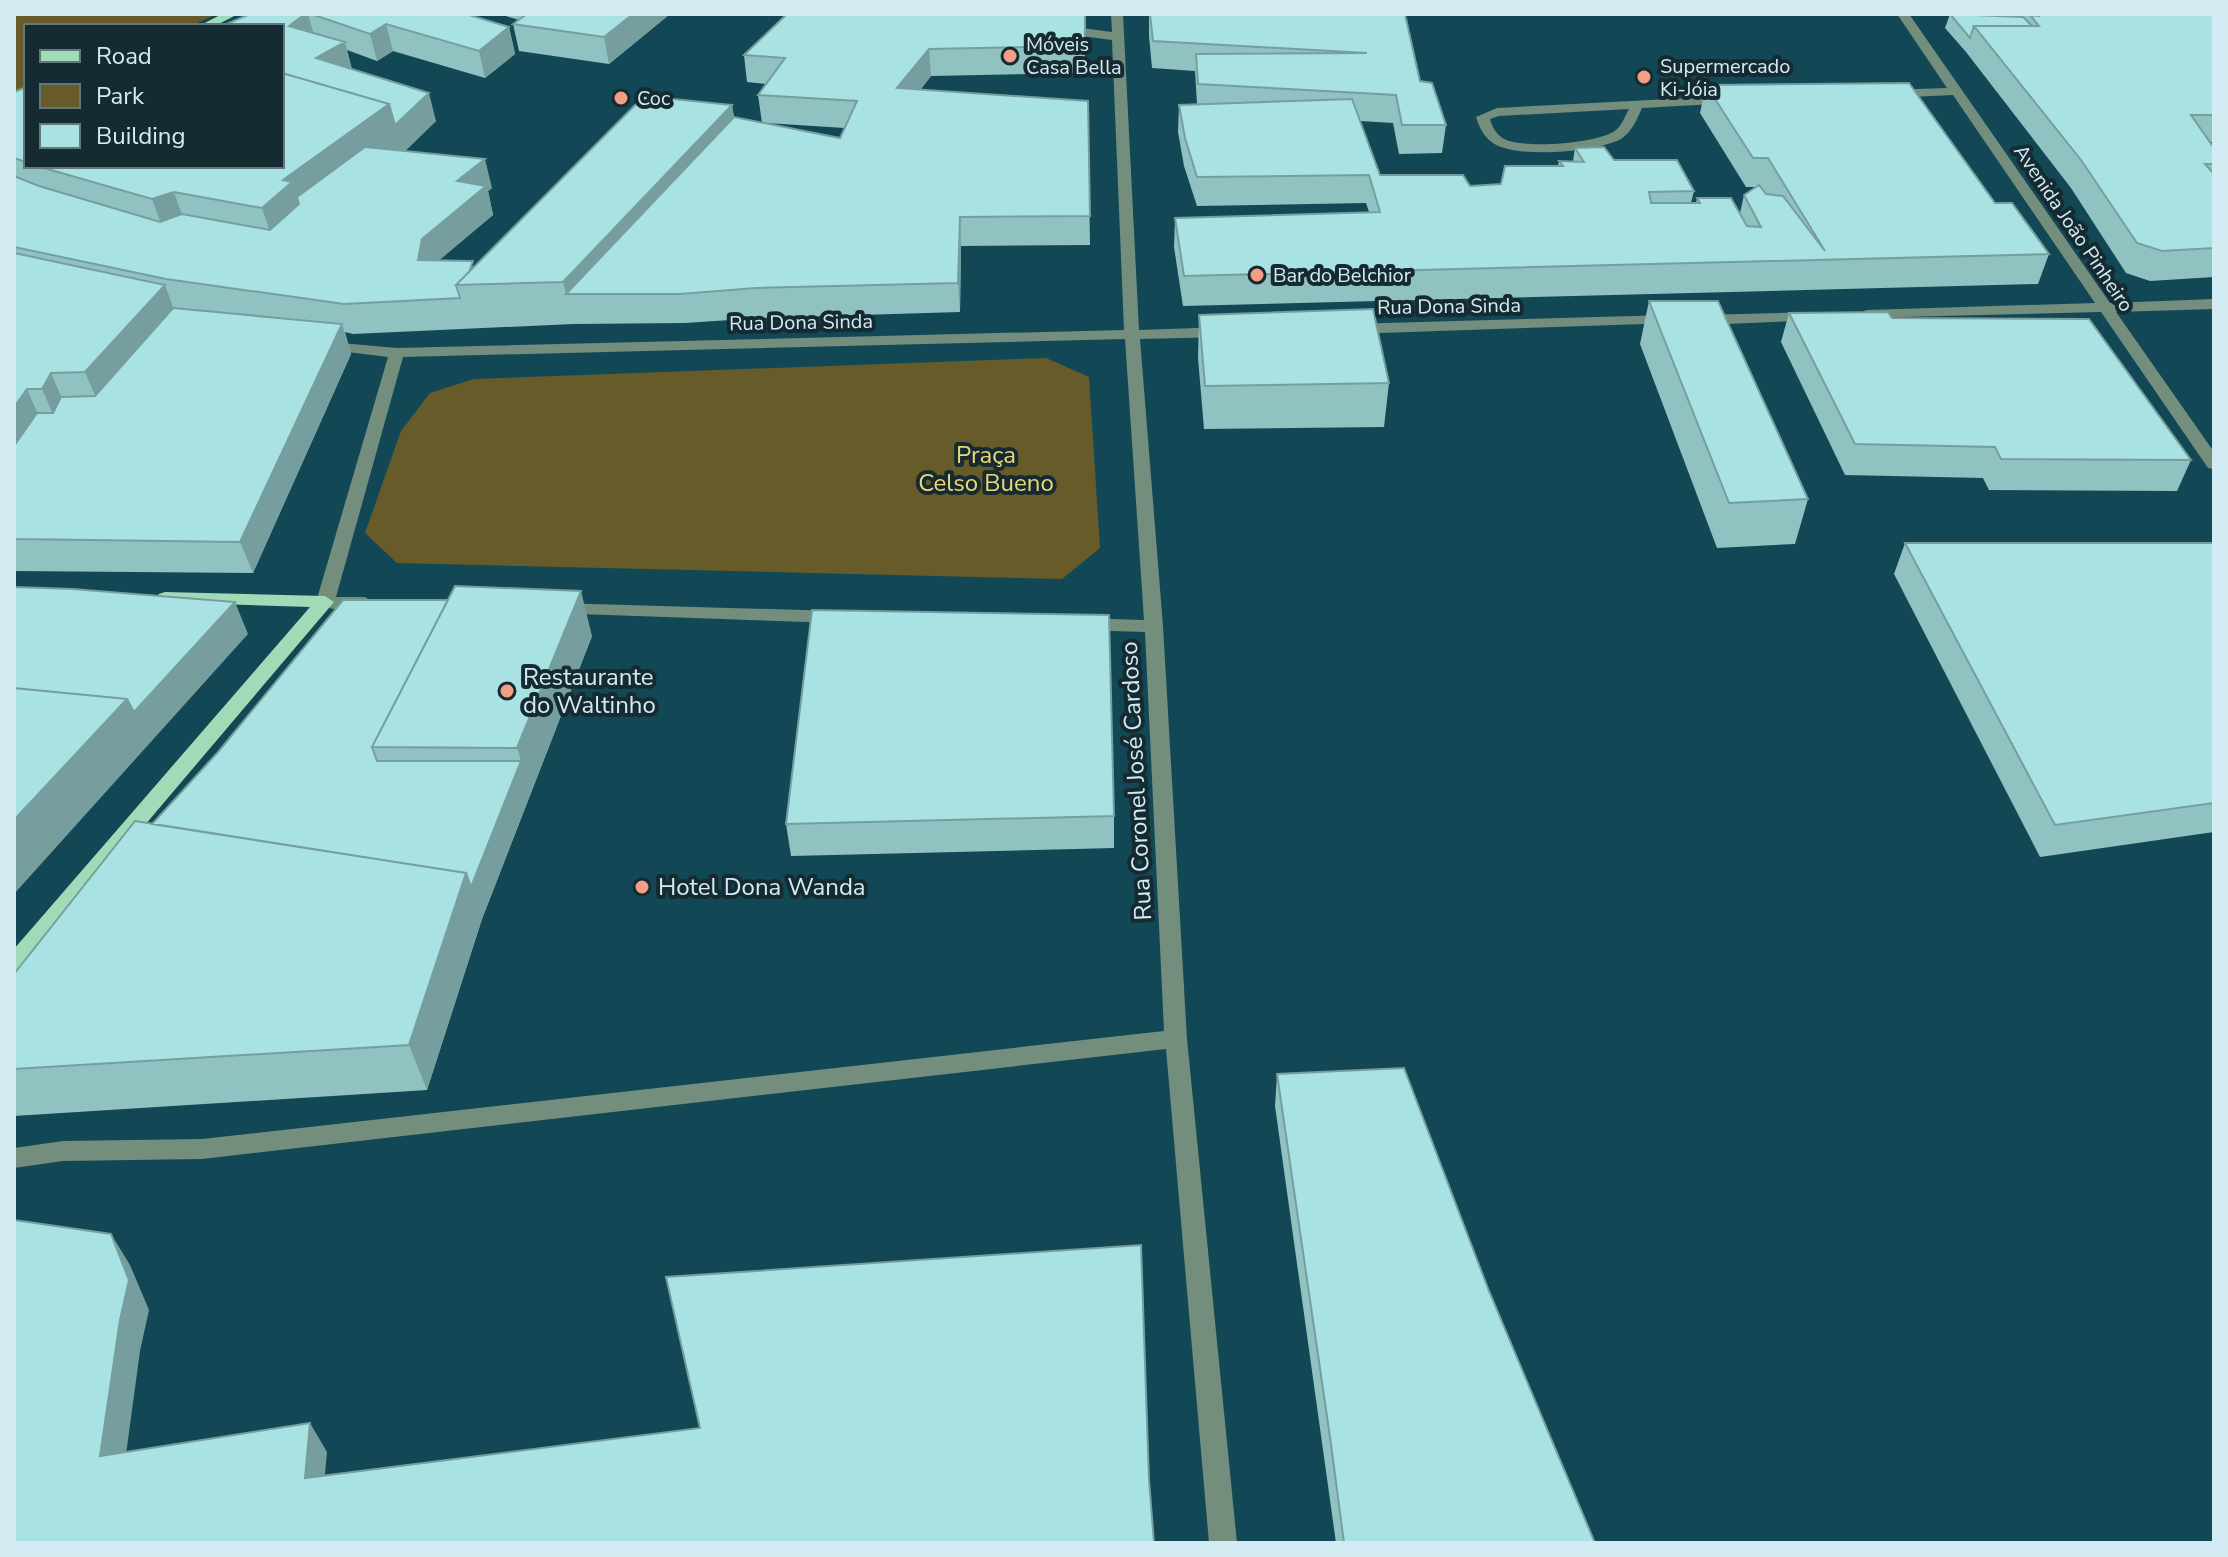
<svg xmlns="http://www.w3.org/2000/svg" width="2228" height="1557" viewBox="0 0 2228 1557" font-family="'Nunito Sans',sans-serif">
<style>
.green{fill:#675c29}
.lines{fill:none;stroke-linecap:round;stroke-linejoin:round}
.minor{fill:#738e7d;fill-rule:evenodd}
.major{fill:#a1dab7;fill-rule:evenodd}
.wall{fill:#91c2c2;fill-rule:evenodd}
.shaded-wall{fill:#769e9e}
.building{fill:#a9e2e2;stroke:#769e9e;stroke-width:2}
.poi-dot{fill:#f49e86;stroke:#162b31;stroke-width:3}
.labels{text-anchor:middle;stroke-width:8;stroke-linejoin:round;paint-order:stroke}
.far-poi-label{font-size:20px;fill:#d3ecf4;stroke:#162b31;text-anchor:start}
.far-street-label{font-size:20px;fill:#d3ecf4;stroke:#162b31}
.park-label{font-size:24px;fill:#edd775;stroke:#162b31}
.poi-label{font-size:24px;fill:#d3ecf4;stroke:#162b31;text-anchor:start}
.street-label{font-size:24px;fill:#d3ecf4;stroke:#162b31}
</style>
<rect width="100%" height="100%" fill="#124855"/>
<!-- green -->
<path class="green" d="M14,14H217L190,26H26V98L14,103Z
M1046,358L1089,377L1100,548L1062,579L397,563L365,533L401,431L430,393L474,379Z"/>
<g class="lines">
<!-- minor -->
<path class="minor" d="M1111,14H1123L1139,330L1226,327L1234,332L1226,337L1140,339L1163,626L1187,1039L1237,1543H1209L1166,1049L202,1159L63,1161L14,1168V1148L63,1141L202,1139L1164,1031L1145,632L1081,630L1072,624L1081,618L1144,620L1125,339L403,357L336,597H365L374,603C364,613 326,612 316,602L388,357L323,349L315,344L318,341L397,348L1124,330L1112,40L1059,33L1053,29L1059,25L1112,32Z
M1897,14H1909L2110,303L2214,299V309L2116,312L2214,452V469L2208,468L2101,312L1861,318L1858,315L1866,310L2095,303L1953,95L1888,98L1882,94L1888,90L1947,88Z
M1728,96L1734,100L1733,103L1642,108C1637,119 1632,132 1621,139C1597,152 1516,159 1493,143C1484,137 1479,127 1476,117L1497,108ZM1629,109C1625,116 1622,125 1616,130C1598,144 1524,149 1504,139C1496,134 1492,127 1490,119L1499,116Z
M1814,312L1819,314V320L1702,325L1694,320L1702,315Z
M1670,315L1675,317V323L1350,334L1342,329L1350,324Z
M557,603L837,611L846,617L837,623L551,613L548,609Z"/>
<!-- major -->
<path class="major" d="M222,14H238L215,26H199Z
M165,592L325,596L334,602L22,970L14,972V949L310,607L159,602L156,598L159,594Z"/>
</g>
<!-- wall -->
<path class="wall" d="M250,14H466L509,27L515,54L485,78L393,51L377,61L347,50L352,70L436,121L405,151L492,188L488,191L493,215L439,260L475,267L732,105L734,117L762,123L758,95L767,84L747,82L744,55L787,14H1087L1085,15V73L931,76L920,90L1088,101L1090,245L961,246L960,312L761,318L685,323L573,324L353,334L345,332L351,354L253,573L14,571V92L26,87V166H282ZM766,123L845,128L840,138Z
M499,14H670L609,64L519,51L513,24L519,20Z
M1149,14H1405L1420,81L1446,125L1442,153L1399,154L1393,123L1360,121L1380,175L1470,186L1501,184L1558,166L1559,161H1573L1575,148L1614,160L1694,191L1691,203H1696L1697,198L1740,213L1744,195L1757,187H1746L1700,113L1706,85L1995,203L2049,254L2038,284L1183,306L1174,247L1175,218L1369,212L1366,203L1197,206L1184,166L1178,132L1179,105L1197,104L1195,71L1152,68L1149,36Z
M1950,14H2214V142H2210L2214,148V277L2150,281L2126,273L2071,188L1966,52L1945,28Z
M1649,301L1808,499L1795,544L1717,548L1640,344Z
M1789,313L1892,318L2191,460L2177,491L1989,490L1983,478L1845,475L1781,342Z
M1199,315L1389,383L1384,427L1204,429L1198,358Z
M1905,543H2214V832L2040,857L1894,574Z
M592,636L482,919L427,1090L14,1116V974L152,824Z
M1114,816V848L791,856L786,824Z
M1277,1074L1489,1291L1595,1543H1336L1275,1106Z"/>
<!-- shaded-wall -->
<path class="shaded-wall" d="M305,14H308L315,39L289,26Z
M633,14H670L609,64L604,37Z
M386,24L393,51L377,61L370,34Z
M509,27L515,54L485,78L479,51Z
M345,42L352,69L316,58Z
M929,49L931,76L900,116L897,88Z
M429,93L436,121L402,154L279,259L262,208L283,180L389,104Z
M732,105L738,145L566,294L563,282Z
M485,159L492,188L488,191L493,215L430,268L418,260L422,239L457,181Z
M174,192L192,243L171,251L152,199Z
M960,217L961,246L960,312L958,283Z
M165,285L184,338L108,426L85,372Z
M342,324L351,354L253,573L240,542Z
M51,373L75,428L66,444L42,389Z
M27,389L51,444L14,498V407Z
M581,591L592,636L482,919L427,1090L409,1045L466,873L521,761L517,748Z
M235,602L248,634L14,894V820L127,699Z
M111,1234L130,1265L149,1310L140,1351L122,1484L100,1456L120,1320Z
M310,1423L327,1452L322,1507L305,1478Z"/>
<!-- building -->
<path class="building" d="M250,14H305L289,26L345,42L316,58L429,93L395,125L389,104L282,73V26H222Z
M311,14H466L509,27L479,51L386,24L370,34Z
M527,14H633L604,37L513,24Z
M787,14H1085V46L929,49L897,88L1088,101L1090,216L960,217L958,283L756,288L680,294H566L734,117L840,138L857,101L758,95L785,58L744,55Z
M1150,14H1405L1420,81L1432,83L1446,125H1402L1396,95L1198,84L1196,54L1367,53L1153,41Z
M1950,14L2023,17L2032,26H1974L1970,38Z
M2036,14H2214V115H2191L2214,148V164H2205L2214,174V248L2162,251L2137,243L2081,160L1974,26H2039L2030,15L2038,16Z
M282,73L389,104L283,180L292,182L262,208L174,192L152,199L37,166H282Z
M1909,83L1995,203H2012L2049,254L1184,276L1175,218L1380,212L1369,175L1197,177L1185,138L1179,105L1352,99L1380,175H1463L1470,186L1501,184L1505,166H1563L1559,161L1584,162L1575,148L1604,147L1614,160H1677L1694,191L1649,192L1651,203H1700L1697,198H1731L1747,226L1761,227L1744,195L1759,185L1766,194L1783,196L1825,251L1768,158H1753L1706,85Z
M26,87V162L14,158V92Z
M644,96L732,105L563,282L456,285Z
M365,147L485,159L457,181L486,186L422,239L418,260L473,261L469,272L456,285L460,298L344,304L166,279L14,247V176L39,186L160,222L182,214L270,230L299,204L297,197Z
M14,253L165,285L85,372L51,373L42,389H27L14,407Z
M1649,301H1718L1808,499L1729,503Z
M173,308L342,324L240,542L14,539V446L37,413H53L61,397L95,396Z
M1373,309L1389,383L1205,386L1199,315Z
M1888,312L1892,318L2089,319L2191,460L2001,459L1995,447L1855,444L1789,313Z
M1905,543H2214V803L2055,825Z
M455,586L581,591L517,748L372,747Z
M14,587L73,589L235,602L134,712L127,699L14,688Z
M343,600H448L372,747L377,761H521L471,887L466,873L152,824L218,752Z
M812,610L1109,615L1114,816L786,824Z
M14,688L127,699L14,820Z
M135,821L466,873L409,1045L14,1069V974Z
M1404,1068L1489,1291L1595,1543H1344L1330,1437L1277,1074Z
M14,1220L111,1234L129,1280L120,1320L100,1456L310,1423L305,1478L700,1428L666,1277L1141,1245L1149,1480L1154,1543H14Z"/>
<!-- markers -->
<g class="poi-dot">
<circle cx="1010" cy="56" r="8"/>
<circle cx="1644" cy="77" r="8"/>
<circle cx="621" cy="98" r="8"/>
<circle cx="1257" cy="275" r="8"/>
<circle cx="507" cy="691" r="8"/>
<circle cx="642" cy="887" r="8"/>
</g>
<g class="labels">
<!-- far-poi labels -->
<g class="far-poi-label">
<text x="1026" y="51">Móveis<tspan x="1026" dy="23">Casa Bella</tspan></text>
<text x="1660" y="73">Supermercado<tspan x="1660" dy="23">Ki-Jóia</tspan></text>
<text x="637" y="105">Coc</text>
<text x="1273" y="282">Bar do Belchior</text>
</g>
<!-- far-street labels -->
<g class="far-street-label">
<text transform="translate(2074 228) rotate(56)" y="7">Avenida João Pinheiro</text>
<text transform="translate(1449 306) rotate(-1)" y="7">Rua Dona Sinda</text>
<text transform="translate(801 322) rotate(-1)" y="7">Rua Dona Sinda</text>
</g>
<!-- park labels -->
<g class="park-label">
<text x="986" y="463">Praça<tspan x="986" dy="28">Celso Bueno</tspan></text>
</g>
<!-- poi labels -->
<g class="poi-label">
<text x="523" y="685">Restaurante<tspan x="523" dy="28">do Waltinho</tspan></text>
<text x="658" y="895">Hotel Dona Wanda</text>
</g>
<!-- street labels -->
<g class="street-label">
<text transform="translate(1136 781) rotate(-93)" y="8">Rua Coronel José Cardoso</text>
</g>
</g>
<!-- border -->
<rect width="2228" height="1557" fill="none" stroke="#d3ecf4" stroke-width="32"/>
<!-- legend -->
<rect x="24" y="24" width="260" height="144" fill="#162b31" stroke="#62787f" stroke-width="2"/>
<rect x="40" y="50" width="40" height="12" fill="#a1dab7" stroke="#62787f" stroke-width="2"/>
<text x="96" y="64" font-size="24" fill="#d3ecf4">Road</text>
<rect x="40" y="84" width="40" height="24" fill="#675c29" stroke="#62787f" stroke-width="2"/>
<text x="96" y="104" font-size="24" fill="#d3ecf4">Park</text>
<rect x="40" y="124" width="40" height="24" fill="#a9e2e2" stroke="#62787f" stroke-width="2"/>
<text x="96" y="144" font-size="24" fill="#d3ecf4">Building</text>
</svg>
